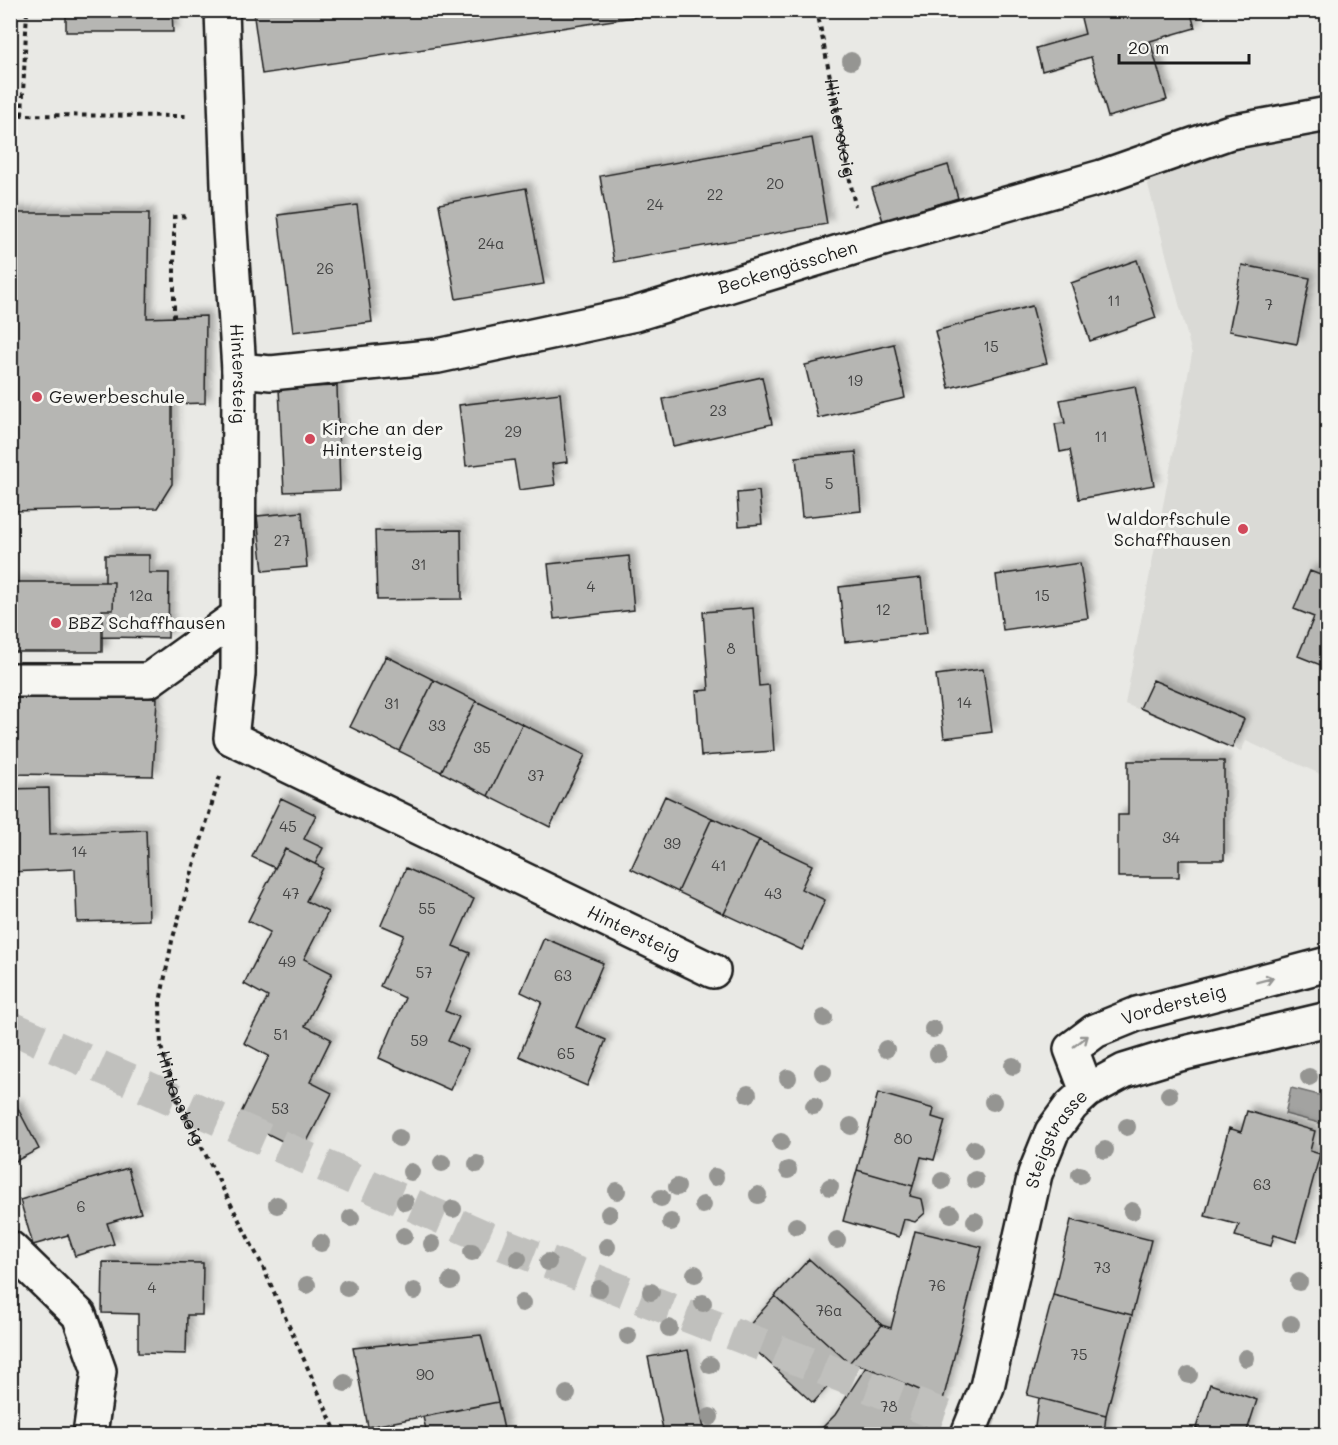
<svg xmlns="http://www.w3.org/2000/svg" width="1338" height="1445" viewBox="0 0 1338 1445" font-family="Mali,sans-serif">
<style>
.built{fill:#dadad6}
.water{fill:#a3a3a1;stroke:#6d6d6c;stroke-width:1.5}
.building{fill:#b6b6b3;stroke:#1c1c1c;stroke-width:1.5;filter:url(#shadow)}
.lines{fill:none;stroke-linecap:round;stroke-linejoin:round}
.highway-tunnel{stroke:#c0c0bd;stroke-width:33;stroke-dasharray:33 16;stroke-linecap:butt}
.minor-casing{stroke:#1c1c1c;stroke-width:38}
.path{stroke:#1c1c1c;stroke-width:4;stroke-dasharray:4.5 4.5;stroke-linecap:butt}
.minor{stroke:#f6f6f2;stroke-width:33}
.tree{fill:#959592}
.oneway{stroke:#949492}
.poi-dot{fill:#d1495b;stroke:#f6f6f2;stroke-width:2}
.labels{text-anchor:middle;stroke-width:6;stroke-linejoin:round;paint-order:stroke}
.number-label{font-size:15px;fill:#424242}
.street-label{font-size:18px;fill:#1c1c1c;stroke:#f6f6f2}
.poi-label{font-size:18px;fill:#1c1c1c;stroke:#f6f6f2;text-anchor:start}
</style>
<defs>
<filter id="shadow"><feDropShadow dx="5.5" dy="-5.5" stdDeviation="3" flood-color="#0004"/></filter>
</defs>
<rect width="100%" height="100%" fill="#e9e9e5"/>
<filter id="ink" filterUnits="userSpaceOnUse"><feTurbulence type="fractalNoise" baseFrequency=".0167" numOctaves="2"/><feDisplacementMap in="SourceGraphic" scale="12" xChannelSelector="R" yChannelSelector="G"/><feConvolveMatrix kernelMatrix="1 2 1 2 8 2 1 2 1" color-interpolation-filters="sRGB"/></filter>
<g filter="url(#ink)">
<!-- built -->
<path class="built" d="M1327,124V777L1246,741L1241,751L1125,704L1192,354L1145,173L1234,141Z"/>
<!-- water -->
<path class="water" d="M1291,1088L1327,1097V1125L1285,1114Z"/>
<!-- building -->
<path class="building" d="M66,10H172L173,32H66Z
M253,10H679L262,74Z
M1079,10H1190L1195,28L1150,41L1167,100L1108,117L1091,57L1042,71L1036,48L1085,34Z
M812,138L827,224L614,262L600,176Z
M948,165L958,198L883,221L872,188Z
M526,188L544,284L456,299L439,204Z
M357,205L372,322L293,332L278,215Z
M10,213H149L147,318L206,316L205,403L172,404V484L157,508L10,511Z
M1137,260L1156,318L1090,341L1071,283Z
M1242,265L1310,278L1297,344L1229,331Z
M1032,306L1047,363L949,388L935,331Z
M894,344L905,398L818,418L805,365Z
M762,377L772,424L673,446L663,399Z
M337,386L340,490L284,492L279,388Z
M1135,386L1154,485L1079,499L1070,450L1060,452L1055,424L1065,423L1060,400Z
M560,393L567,462L552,464L555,485L519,490L514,460L466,466L459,405Z
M856,452L861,511L802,517L796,457Z
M759,491L762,524L739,526L737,493Z
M302,512L307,567L263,571L257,516Z
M461,530L462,599L377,600L375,531Z
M105,555H149V573H169L168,638L102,637V610H113L114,582H105Z
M629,556L634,610L554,619L548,564Z
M1080,563L1088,618L1003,630L996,575Z
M1310,571L1328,578V668L1298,656L1314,617L1294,609Z
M921,578L927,633L845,642L839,587Z
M10,582H114L113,610H102V652H10Z
M753,608L759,686L769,685L774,751L701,756L696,691L709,690L703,612Z
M386,656L434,680L399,751L350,727Z
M983,669L992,732L944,738L936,675Z
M434,680L476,701L441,772L399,751Z
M1153,680L1244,719L1232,748L1140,708Z
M10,696L157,698L153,776L10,774Z
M476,701L522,724L488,796L441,772Z
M522,724L585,755L550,827L488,796Z
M1128,761H1224V860H1179V877H1118V815H1128Z
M49,788L50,834L146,830L149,920L77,922L75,869L10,872V789Z
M665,796L712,818L678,892L631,869Z
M281,798L316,815L304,839L323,848L315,864L285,849L275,868L252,857Z
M712,818L759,840L724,914L678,892Z
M759,840L812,865L801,889L825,900L802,950L724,914Z
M285,849L323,868L306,901L328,912L304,959L332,973L305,1026L331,1039L310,1082L332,1093L302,1151L238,1119L269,1056L244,1043L268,997L244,984L270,932L248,921Z
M406,868L474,899L453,946L470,953L445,1011L459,1017L448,1041L468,1050L450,1090L379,1058L405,998L380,986L404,935L381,925Z
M544,938L603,963L576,1027L606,1040L587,1086L519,1056L542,1002L521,992Z
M878,1093L934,1109L932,1117L945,1121L934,1160L921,1157L913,1186L857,1170Z
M16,1105L39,1149L10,1164V1108Z
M1247,1111L1315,1131L1310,1151L1320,1154L1296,1242L1274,1235L1271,1246L1235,1236L1239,1225L1205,1216L1229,1128L1241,1132Z
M128,1168L141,1213L107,1223L114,1244L75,1256L68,1235L33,1245L20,1200Z
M857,1170L913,1186L910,1196L922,1199L925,1213L915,1222L904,1219L899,1237L843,1221Z
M1071,1220L1151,1240L1132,1315L1053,1295Z
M915,1231L982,1247L943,1400L866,1367L849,1363L882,1325L891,1328Z
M809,1259L882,1325L849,1363L775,1296Z
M103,1262L203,1263L202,1315H187L186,1354L138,1353V1314L102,1313Z
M1053,1295L1132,1315L1106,1415L1027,1395Z
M775,1296L849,1363L813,1403L740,1336Z
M481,1335L498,1402L368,1427L353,1348Z
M688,1350L705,1434H664L648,1357Z
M866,1367L943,1400L921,1434H816L835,1415Z
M1210,1384L1257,1400L1246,1434H1216L1196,1428Z
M1039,1398L1106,1415L1104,1434H1034Z
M498,1402L505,1434H427L423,1417Z
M1196,1428L1216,1434H1193Z"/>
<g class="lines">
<!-- highway-tunnel -->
<path class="highway-tunnel" d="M10,1027L492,1240L991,1434"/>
<defs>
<g id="minor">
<path id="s3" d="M222,10L229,214L239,370L238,674L231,738L713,971"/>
<path id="s4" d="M239,370L271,373L438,356L635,314L862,245L1102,177L1230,132L1328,114"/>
<path d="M10,680H149L238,616"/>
<path id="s5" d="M1087,1091L1071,1049L1095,1031L1137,1014L1328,964"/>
<path d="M10,1248L79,1315L99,1371L90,1434"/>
<path id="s6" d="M968,1434L987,1387L1035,1174L1052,1132L1071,1106L1087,1091L1124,1071L1176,1055L1328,1019"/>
</g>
</defs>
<!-- minor casing -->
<use href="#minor" class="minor-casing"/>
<!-- path -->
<g class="path">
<path id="s1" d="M817,10L855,206"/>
<path d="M10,115L187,116"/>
<path d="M22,115L27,10"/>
<path d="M174,318V217L189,216"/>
<path id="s2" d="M220,776L172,941L160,1002L161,1047L177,1099L262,1265L337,1434"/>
</g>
<!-- minor -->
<use href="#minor" class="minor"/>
</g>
<!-- trees -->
<g class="tree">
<circle cx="851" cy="61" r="9"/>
<circle cx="824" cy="1018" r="9"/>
<circle cx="933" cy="1029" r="9"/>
<circle cx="886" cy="1049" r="9"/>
<circle cx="938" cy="1054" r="9"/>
<circle cx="1013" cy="1066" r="9"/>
<circle cx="823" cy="1072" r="9"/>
<circle cx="1309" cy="1077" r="9"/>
<circle cx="788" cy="1078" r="9"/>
<circle cx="748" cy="1094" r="9"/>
<circle cx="1169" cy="1095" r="9"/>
<circle cx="993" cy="1102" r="9"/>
<circle cx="814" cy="1106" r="9"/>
<circle cx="851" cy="1126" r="9"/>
<circle cx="1127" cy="1127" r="9"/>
<circle cx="399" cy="1138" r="9"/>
<circle cx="781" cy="1142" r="9"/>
<circle cx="974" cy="1149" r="9"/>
<circle cx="1105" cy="1150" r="9"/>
<circle cx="442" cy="1163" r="9"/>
<circle cx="477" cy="1164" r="9"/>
<circle cx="788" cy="1170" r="9"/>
<circle cx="411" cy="1172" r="9"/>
<circle cx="1080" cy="1175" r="9"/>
<circle cx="715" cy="1177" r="9"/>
<circle cx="975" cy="1180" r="9"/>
<circle cx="942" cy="1181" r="9"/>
<circle cx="677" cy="1187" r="9"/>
<circle cx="830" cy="1187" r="9"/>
<circle cx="617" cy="1191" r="9"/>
<circle cx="758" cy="1195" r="9"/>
<circle cx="661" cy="1198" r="9"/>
<circle cx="405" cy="1202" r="9"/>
<circle cx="277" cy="1205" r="9"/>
<circle cx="703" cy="1205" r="9"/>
<circle cx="453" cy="1209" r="9"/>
<circle cx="1132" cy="1211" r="9"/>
<circle cx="609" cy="1214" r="9"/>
<circle cx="951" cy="1214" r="9"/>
<circle cx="351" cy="1218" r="9"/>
<circle cx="975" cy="1221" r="9"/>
<circle cx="671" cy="1222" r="9"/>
<circle cx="796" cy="1226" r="9"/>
<circle cx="404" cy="1236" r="9"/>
<circle cx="837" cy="1240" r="9"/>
<circle cx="321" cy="1243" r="9"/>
<circle cx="432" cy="1244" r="9"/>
<circle cx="607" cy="1247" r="9"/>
<circle cx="472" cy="1252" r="9"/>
<circle cx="518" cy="1259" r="9"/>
<circle cx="548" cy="1262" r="9"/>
<circle cx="695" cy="1274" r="9"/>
<circle cx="451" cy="1281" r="9"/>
<circle cx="1299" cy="1282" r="9"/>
<circle cx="307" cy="1285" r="9"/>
<circle cx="347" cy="1288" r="9"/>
<circle cx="599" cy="1289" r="9"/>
<circle cx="414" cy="1291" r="9"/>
<circle cx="651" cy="1292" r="9"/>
<circle cx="522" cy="1303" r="9"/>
<circle cx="703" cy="1303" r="9"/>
<circle cx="1291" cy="1324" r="9"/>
<circle cx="669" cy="1328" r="9"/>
<circle cx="628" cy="1336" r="9"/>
<circle cx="1246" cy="1358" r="9"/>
<circle cx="710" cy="1365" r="9"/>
<circle cx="1189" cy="1375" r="9"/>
<circle cx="345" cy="1383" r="9"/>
<circle cx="567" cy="1394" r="9"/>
<circle cx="710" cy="1417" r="9"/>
</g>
<!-- one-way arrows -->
<defs><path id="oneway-shaft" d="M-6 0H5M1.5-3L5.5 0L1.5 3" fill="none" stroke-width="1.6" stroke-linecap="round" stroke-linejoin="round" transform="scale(1.5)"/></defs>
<g class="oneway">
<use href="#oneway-shaft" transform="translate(1265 980) rotate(-15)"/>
<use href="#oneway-shaft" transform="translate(1081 1041) rotate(-37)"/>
</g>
</g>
<!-- markers -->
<g class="poi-dot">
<circle cx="37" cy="397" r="6"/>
<circle cx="310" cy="439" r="6"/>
<circle cx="1243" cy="529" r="6"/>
<circle cx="56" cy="623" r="6"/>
</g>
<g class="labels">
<!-- number labels -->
<g class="number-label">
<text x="775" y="189">20</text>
<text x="715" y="200">22</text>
<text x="655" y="210">24</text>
<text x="491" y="249">24a</text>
<text x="325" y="274">26</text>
<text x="1114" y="306">11</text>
<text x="1269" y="310">7</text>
<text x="991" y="352">15</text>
<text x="855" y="386">19</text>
<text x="718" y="416">23</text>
<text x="513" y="437">29</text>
<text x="1101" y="442">11</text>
<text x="829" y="489">5</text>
<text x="282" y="546">27</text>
<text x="419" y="570">31</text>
<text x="591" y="592">4</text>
<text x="141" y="601">12a</text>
<text x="1042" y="601">15</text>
<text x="883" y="615">12</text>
<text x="731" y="654">8</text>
<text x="964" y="708">14</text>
<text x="392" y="709">31</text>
<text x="437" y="731">33</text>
<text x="482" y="753">35</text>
<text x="536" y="781">37</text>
<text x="288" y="832">45</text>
<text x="1171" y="843">34</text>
<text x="672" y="849">39</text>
<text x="79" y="857">14</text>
<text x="719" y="871">41</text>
<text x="291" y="899">47</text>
<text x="773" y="899">43</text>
<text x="427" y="914">55</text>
<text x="287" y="967">49</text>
<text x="424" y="978">57</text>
<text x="563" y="981">63</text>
<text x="281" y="1040">51</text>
<text x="419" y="1046">59</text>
<text x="566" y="1059">65</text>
<text x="280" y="1114">53</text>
<text x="903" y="1144">80</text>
<text x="1262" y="1190">63</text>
<text x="81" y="1212">6</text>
<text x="1102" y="1273">73</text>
<text x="937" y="1291">76</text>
<text x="152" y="1293">4</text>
<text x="829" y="1316">76a</text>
<text x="1079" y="1360">75</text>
<text x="425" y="1380">90</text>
<text x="889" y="1412">78</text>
</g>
<!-- street labels -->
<g class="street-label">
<text dy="6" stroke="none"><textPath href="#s1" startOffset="120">Hintersteig</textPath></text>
<text dy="6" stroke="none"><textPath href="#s4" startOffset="561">Beckengässchen</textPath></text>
<text dy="6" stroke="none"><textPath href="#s3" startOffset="364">Hintersteig</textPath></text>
<text dy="6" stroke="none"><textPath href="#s3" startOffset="1176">Hintersteig</textPath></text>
<text dy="6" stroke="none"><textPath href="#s5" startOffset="158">Vordersteig</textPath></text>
<text dy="6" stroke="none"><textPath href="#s2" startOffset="333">Hintersteig</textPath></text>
<text dy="6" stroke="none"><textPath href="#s6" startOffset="310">Steigstrasse</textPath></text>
</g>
<!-- poi labels -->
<g class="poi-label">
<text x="49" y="403">Gewerbeschule</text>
<text x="322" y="435">Kirche an der<tspan x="322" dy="21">Hintersteig</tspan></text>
<text x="1231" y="525" text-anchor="end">Waldorfschule<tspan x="1231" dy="21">Schaffhausen</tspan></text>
<text x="68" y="629">BBZ Schaffhausen</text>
</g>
</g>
<!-- margin -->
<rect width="1338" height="1445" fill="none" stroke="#f6f6f2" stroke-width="36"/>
<rect x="18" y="18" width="1302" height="1409" fill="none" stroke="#1c1c1c" stroke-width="2" filter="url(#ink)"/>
<!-- scale -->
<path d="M1119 54v9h130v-9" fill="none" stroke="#1c1c1c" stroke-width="3"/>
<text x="1128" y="54" font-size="18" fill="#1c1c1c" stroke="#f6f6f2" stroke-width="4.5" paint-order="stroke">20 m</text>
</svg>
